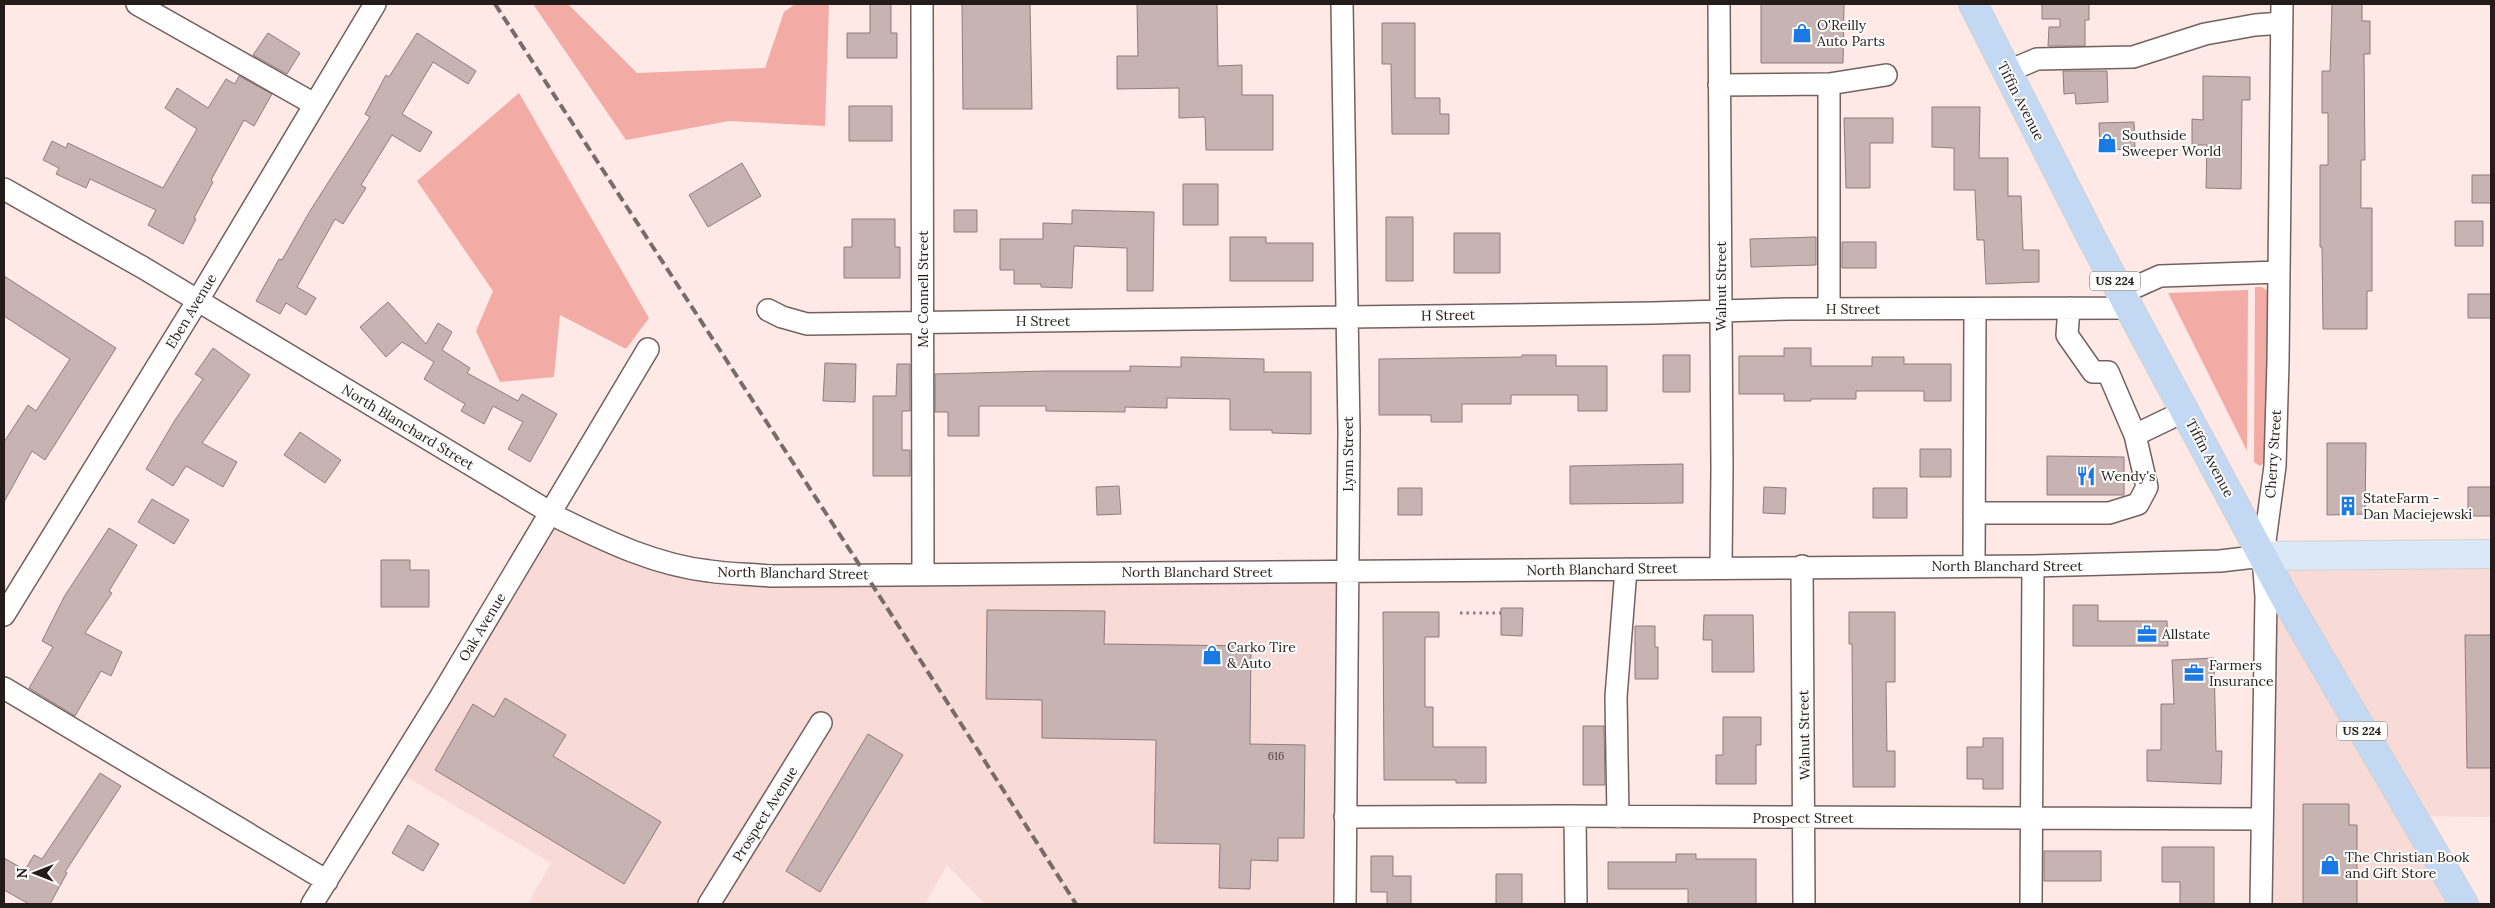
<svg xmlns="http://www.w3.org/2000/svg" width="2495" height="908" viewBox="0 0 2495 908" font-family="Lora,serif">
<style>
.built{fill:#f8dad7}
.green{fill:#f3aba5}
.building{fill:#c7b3b1;stroke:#8f7d7b}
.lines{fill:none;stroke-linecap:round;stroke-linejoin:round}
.minor-casing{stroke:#73615f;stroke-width:24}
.major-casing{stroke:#d3d2d1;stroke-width:30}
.highway-casing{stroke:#d3d2d1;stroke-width:30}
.path{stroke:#8d807e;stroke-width:3;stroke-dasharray:2.5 4;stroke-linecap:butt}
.minor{stroke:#fff;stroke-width:21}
.major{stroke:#dbe8f8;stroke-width:28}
.highway{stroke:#c3d8f3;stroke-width:28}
.rail{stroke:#786c6a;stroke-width:4;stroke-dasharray:10 5;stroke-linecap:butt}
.labels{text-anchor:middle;stroke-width:4;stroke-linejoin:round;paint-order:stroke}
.number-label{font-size:11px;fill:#4c4240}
.shield{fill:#fcfcfc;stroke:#645f5e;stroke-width:1}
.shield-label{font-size:12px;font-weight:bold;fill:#231c1b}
.poi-label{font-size:14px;fill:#231c1b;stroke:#fcfcfc;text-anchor:start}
.street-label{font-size:14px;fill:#231c1b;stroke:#fcfcfc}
</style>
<rect width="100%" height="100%" fill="#fee9e7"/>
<!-- built -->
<path class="built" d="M550,512L707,571H1347L1345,904H985L947,865L925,904H528L551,863L395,770Z
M2491,554V817L2412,816L2464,904H2261L2263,556Z"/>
<!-- green -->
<path class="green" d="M533,4H568L637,73L765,68L784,12L795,4H829L825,126L729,121L626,140Z
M519,93L649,318L626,349L560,315L554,377L500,382L476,331L493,291L417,181Z
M2255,287H2262L2269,292L2264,463L2260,466L2254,462Z
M2248,290L2247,451L2168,293Z"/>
<!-- building -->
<path class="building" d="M870,4H891V33H897V58H847V33H870Z
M962,4H1030L1032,109H963Z
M1137,4H1217L1218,66L1242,65V95H1273V150H1206L1205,117L1179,118V88L1117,89V56H1138Z
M1761,4H1844L1843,63H1761Z
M2042,4H2089V20H2085V46H2048L2049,27H2060V19H2042Z
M2332,4H2362V21H2370V54H2364L2365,160H2361V208H2372V291H2367V329H2323L2322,247H2320V165H2328V113H2322V71H2330Z
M1382,23H1415V98H1440V114H1449V134H1392L1391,64H1382Z
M268,33L300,53L287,74L253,55Z
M417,33L476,71L468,84L433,62L402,114L432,132L420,152L392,135L361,185L366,188L343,224L335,219L297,287L316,298L306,315L286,303L280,314L256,301L279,259L282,260L310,211L370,117L365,114L386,75L389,77Z
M2063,71H2107L2108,102L2076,104L2075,93L2064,94Z
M239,76L272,94L254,126L244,120L211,180L213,182L194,218L196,219L183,244L148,225L156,210L90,179L86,188L56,174L59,168L43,160L52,141L66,148L68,143L163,188L197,129L165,108L177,88L208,108L226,79L235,84Z
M2203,76L2250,77V100H2242L2241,189L2206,188L2207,145H2192V119L2203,120Z
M849,106H892V141H849Z
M1932,107H1980L1979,158H2008V196H2021L2023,250H2039V282L1986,284L1984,240H1977L1975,190H1954V148L1932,147Z
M1844,118H1893V143H1870V188H1846Z
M2134,122L2135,149L2100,150L2099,123Z
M742,163L761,196L708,227L689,195Z
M2472,175H2491V203H2472Z
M1183,184H1218V225H1183Z
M954,210H977V232H954Z
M1072,210L1154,212L1153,291H1127V248L1074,246L1072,288L1041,287V284H1014V270H1000V239H1043V223L1072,224Z
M1386,217H1413V281H1386Z
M852,219H895V247H900V278H844V247H852Z
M2455,221H2483V246H2455Z
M1454,233H1500V273H1454Z
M1230,237H1266V243H1313V281H1230Z
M1816,237V265L1751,267L1750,239Z
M1842,242H1876V268H1842Z
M4,276L116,348L45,460L32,451L4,502V442L28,405L36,411L70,359L4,316Z
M2468,294H2491V318H2468Z
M388,302L426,344L438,323L452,332L442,350L470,368L467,373L518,401L522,394L557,414L530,462L508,449L523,422L493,406L484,424L461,411L465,404L424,379L434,362L402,342L386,357L360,327Z
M213,348L250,375L202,443L237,462L223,487L186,466L173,486L146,469L175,420L203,379L195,374Z
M1784,348H1811V366H1872V357H1904V364H1951V401H1924V391H1856V399H1811V401H1784V394H1739V356H1784Z
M1522,355H1556V366H1607V411H1578V395H1511V404H1462V422H1431V415H1379V359L1522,357Z
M1663,355H1690V392H1663Z
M1181,357L1264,359V372H1311V434L1272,433V430H1230V399L1167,398V408L1125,407V412L1046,411V406H979V436H948V412H935V374L1046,371H1130V366L1181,367Z
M825,363L856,364L855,402L823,401Z
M897,364H910V411H902V450H910V476H873V396H896Z
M300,432L341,460L325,483L284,455Z
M2327,443H2366L2365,514L2327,515Z
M1920,449H1951V477H1920Z
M2047,456L2124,457V495H2047Z
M1683,464V503L1570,504V466Z
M1119,486L1121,514L1097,515L1096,487Z
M1764,487L1786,488L1785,514L1763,513Z
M2468,487H2491V516H2468Z
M1398,488H1422V515H1398Z
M1873,488H1907V518H1873Z
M152,499L189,520L174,544L138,522Z
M109,528L137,545L109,591L112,593L85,633L122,652L111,676L101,671L75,716L29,688L53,647L42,641L64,597Z
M381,560H410V570H429V607H381Z
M2073,605H2098V621H2167L2168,646H2073Z
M1501,608H1523L1522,636L1501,635Z
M987,610L1105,611L1104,644L1251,646L1250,744L1305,745L1304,838H1278V861L1251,860L1250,889L1219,888L1220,844L1154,843L1156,740L1042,738V700L986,699Z
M1383,612H1439V637H1425V707H1433V747H1486V783H1456V780H1384Z
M1849,612H1895V682H1886L1887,751H1895V787H1853L1852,644H1849Z
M1704,615H1753L1754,672H1712V640H1703Z
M1635,626H1655V647H1658V679H1635Z
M2465,635H2491V768H2467Z
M2214,658L2216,751H2222L2221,784L2147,781V750H2161V704H2174L2172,660Z
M505,698L566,735L553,756L661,822L624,884L435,770L473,704L494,717Z
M1723,717H1761V745H1756V784H1716V755H1723Z
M1583,726H1604L1605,785H1583Z
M868,734L903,755L820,892L786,871Z
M1983,738H2003V789H1983V779H1967V747H1983Z
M100,773L121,786L65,872L67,873L50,904H29L4,890V858L25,870L34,855L42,859Z
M2303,804H2349V825H2357V904H2303Z
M408,825L439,844L423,871L392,853Z
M2162,847H2214V904H2180V882H2162Z
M2044,851H2101V881H2044Z
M1676,854H1696V859H1756V904H1688V889H1608V862H1676Z
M1371,856H1393V876H1411V904H1387V892H1371Z
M1496,874H1522V904H1496Z"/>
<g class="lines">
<defs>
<path id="minor" d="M137,4L314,104
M922,4L923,574
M1342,4L1349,431L1345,904
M1719,4L1722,468L1721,568
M2006,72L2037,59L2133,57L2205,34L2255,25L2282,23
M1829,84L1886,75
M1719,85L1829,84V309
M4,189L142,267L561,519C608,542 656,565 709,571C729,574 750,574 770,576L2033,566L2220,561L2263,556
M2122,293L2160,276L2279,272
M2069,308L2067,335L2093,372H2108L2135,435L2185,411
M768,310L782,317L807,324L1653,313L1790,309L2130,308
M1974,513H2109L2138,504L2147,487L2135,435
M1802,566L1804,904
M1974,566L1975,309
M4,615L198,300L375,4
M4,688L327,881
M1575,816L1576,904
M1345,817L1557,816L2262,819
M1618,817L1616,697L1626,569
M312,904L441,696L648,349
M709,904L821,723
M2031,904L2033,566
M2261,904L2266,597L2263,556L2275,466L2278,362L2282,4"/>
<path id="major" d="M2263,556L2491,554"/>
<path id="highway" d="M1973,4L2091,237L2285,598L2464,904"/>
</defs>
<!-- minor casing -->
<use href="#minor" class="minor-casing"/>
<!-- major casing -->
<use href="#major" class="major-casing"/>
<!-- highway casing -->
<use href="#highway" class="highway-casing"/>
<!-- path -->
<path class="path" d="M1460,613H1501"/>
<!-- minor -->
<use href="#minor" class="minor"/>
<!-- major -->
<use href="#major" class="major"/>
<!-- highway -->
<use href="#highway" class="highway"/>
<!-- rail -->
<path class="rail" d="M495,4L866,575L1076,904"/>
</g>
<!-- icons -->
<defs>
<symbol id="shop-bare" viewBox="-9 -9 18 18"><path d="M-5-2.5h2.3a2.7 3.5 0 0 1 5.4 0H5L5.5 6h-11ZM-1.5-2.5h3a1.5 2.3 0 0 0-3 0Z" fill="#1a79e2" stroke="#fcfcfc" stroke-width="2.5" paint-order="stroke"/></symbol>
<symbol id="restaurant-bare" viewBox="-9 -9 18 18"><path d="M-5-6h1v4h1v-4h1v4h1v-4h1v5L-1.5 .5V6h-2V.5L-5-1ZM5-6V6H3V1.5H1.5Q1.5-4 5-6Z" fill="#1a79e2" stroke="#fcfcfc" stroke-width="2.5" paint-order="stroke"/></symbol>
<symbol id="building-bare" viewBox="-9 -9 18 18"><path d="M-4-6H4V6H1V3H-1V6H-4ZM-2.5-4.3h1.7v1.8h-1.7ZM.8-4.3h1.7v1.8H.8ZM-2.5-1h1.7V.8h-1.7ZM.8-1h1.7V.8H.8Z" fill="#1a79e2" stroke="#fcfcfc" stroke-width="2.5" paint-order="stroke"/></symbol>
<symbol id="office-bare" viewBox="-9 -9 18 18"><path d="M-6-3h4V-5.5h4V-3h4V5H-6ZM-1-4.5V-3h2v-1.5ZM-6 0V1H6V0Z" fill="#1a79e2" stroke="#fcfcfc" stroke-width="2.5" paint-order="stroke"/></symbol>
</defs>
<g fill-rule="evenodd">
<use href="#shop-bare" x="1788" y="19" width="28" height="28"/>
<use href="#shop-bare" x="2093" y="129" width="28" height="28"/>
<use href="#restaurant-bare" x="2072" y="462" width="28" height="28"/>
<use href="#building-bare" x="2334" y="492" width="28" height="28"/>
<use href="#office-bare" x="2133" y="620" width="28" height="28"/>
<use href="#shop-bare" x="1198" y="641" width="28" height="28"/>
<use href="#office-bare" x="2180" y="659" width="28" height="28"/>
<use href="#shop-bare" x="2316" y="851" width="28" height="28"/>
</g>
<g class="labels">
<!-- number labels -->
<g class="number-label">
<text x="1276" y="760">616</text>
</g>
<!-- shield labels -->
<g class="shield">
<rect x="2090" y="271.5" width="50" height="19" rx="4"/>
<rect x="2337" y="721.5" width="50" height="19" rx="4"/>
</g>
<g class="shield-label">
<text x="2115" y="285">US 224</text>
<text x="2362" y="735">US 224</text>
</g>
<!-- poi labels -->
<g class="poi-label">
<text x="1817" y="30">O'Reilly<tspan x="1817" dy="16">Auto Parts</tspan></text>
<text x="2122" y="140">Southside<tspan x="2122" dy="16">Sweeper World</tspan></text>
<text x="2101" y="481">Wendy's</text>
<text x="2363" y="503">StateFarm -<tspan x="2363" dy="16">Dan Maciejewski</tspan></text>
<text x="2162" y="639">Allstate</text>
<text x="1227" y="652">Carko Tire<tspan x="1227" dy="16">&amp; Auto</tspan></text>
<text x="2209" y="670">Farmers<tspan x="2209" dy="16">Insurance</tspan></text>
<text x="2345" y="862">The Christian Book<tspan x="2345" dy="16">and Gift Store</tspan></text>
</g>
<!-- street labels -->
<g class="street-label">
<text transform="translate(2021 101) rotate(63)" y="5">Tiffin Avenue</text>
<text transform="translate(1721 286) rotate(-90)" y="5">Walnut Street</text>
<text transform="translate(923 289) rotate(-90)" y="5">Mc Connell Street</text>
<text x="1853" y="314">H Street</text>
<text transform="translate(191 311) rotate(-59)" y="5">Eben Avenue</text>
<text transform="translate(1448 315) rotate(-1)" y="5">H Street</text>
<text x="1043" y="326">H Street</text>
<text transform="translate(408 427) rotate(31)" y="5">North Blanchard Street</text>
<text transform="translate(1348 454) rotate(-90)" y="5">Lynn Street</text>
<text transform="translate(2273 454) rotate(-86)" y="5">Cherry Street</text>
<text transform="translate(2210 458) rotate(62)" y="5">Tiffin Avenue</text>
<text x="2007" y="571">North Blanchard Street</text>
<text transform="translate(1602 569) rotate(-1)" y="5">North Blanchard Street</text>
<text x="1197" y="577">North Blanchard Street</text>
<text transform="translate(793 573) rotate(1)" y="5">North Blanchard Street</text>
<text transform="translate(482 627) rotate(-59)" y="5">Oak Avenue</text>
<text transform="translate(1804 735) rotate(-91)" y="5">Walnut Street</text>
<text transform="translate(765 814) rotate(-58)" y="5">Prospect Avenue</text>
<text x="1803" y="823">Prospect Street</text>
</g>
</g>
<!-- border -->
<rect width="2495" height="908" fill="none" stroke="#231c1b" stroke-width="10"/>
<!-- north arrow -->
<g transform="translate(35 873) rotate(270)" stroke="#fcfcfc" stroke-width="4" paint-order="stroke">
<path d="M0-4L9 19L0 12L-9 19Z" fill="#231c1b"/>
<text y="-8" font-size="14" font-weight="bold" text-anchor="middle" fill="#231c1b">N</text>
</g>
</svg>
